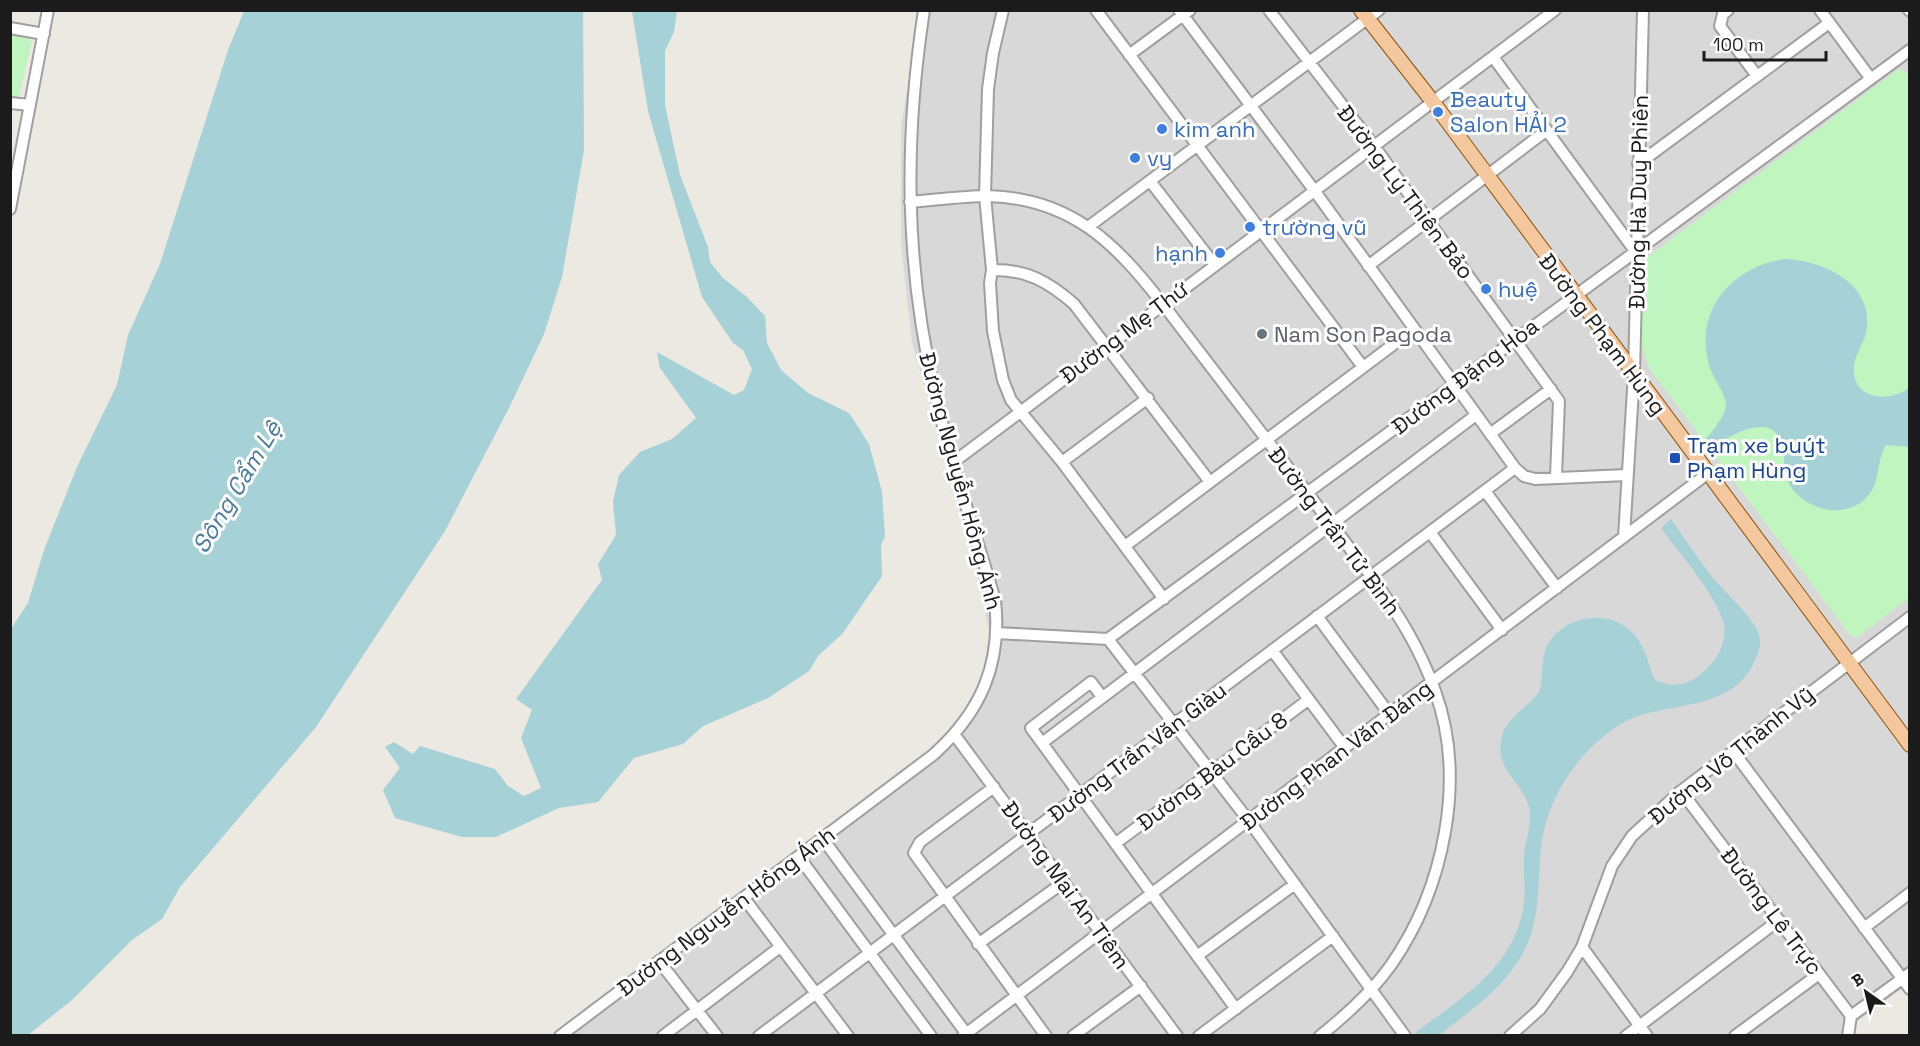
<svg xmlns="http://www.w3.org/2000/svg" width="1920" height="1046" viewBox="0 0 1920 1046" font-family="'Space Grotesk',sans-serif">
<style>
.residential{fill:#d9d8d8}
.park{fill:#c1f5c0}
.water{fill:#a5d1d7}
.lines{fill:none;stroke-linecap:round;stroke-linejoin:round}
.minor-casing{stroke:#9f9f9f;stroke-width:14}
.major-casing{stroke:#88520a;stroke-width:16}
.minor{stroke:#fff;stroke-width:10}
.major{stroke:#f5c79e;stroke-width:14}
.shop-dot{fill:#3f7fe0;stroke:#fff;stroke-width:2}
.worship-dot{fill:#6b7280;stroke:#fff;stroke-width:2}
.transit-dot{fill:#1a4fb4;stroke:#fff;stroke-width:2}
.labels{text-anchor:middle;stroke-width:6;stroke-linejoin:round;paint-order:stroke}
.shop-label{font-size:22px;fill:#366cbe;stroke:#fff;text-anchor:start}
.street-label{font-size:22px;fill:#1b1b1b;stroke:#fff}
.worship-label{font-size:22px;fill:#5b616d;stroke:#fff;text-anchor:start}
.transit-label{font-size:22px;fill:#164399;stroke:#fff;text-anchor:start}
.water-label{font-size:24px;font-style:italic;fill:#4c7b9c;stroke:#fff}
</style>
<rect width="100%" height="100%" fill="#ece8e2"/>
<!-- residential -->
<path class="residential" d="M920,11H1909V998L1902,989L1856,1022L1853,1036H550L935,747L961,718L984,674L989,631L976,568L912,343L901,245V127Z"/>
<!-- park -->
<path class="park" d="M10,35L27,38L32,41L18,100H11Z
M1898,69L1909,73V598L1856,638L1850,635L1649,368L1640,341L1641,270L1646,258Z"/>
<!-- water -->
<path class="water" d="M244,11H583L584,150L562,277L544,334L510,406L445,531L316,727L180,887L162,919L132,940L72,1000L28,1035H11V629L28,603L44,550L77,467L117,385L128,335L160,264L228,50Z
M632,11H677L674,32L665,51V105L680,175L708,247L710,262L723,278L747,297L765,316L767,343L781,370L808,393L849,413L869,444L882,492L885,536L881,545L882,576L843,633L818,656L809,671L768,698L703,726L683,744L634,758L598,802L559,808L496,837H462L395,818L383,790L400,768L385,747L394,742L413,754L420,746L495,769L508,786L524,796L541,788L521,738L532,710L516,699L602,580L598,564L616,535L613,502L619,475L640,452L672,439L696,418L660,368L657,352L734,395L744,390L752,369L743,350L733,343L702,297L648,111Z
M1784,259C1821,260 1872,282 1867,327C1866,343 1853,354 1854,370C1854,401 1891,402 1909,388V447L1886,445C1875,463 1882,484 1864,500C1855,508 1842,511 1830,510C1810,507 1791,495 1786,475C1783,466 1785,456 1783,447C1774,409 1733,435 1714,445L1708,446L1703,441C1708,438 1727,414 1726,405C1725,392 1714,380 1710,368C1692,312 1731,267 1784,259Z
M1671,519C1685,539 1698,559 1713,578C1726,594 1761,622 1760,643C1760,651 1756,658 1753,665C1729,710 1674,702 1633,718C1614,726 1595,742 1582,757C1557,787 1542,820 1540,860C1538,887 1539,914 1529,940C1512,982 1477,1006 1443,1032L1438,1035H1418L1416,1032C1463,997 1516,966 1524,903C1526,887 1523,872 1524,857C1525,841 1533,822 1529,807C1523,782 1496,772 1501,741C1504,718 1527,709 1539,692C1545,676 1539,658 1549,642C1570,611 1619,609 1639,641C1647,653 1649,667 1655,680C1673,688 1687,686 1702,673C1716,662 1727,644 1724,625C1720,600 1677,550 1661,528Z"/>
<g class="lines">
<defs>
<path id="minor" d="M1003,10L993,53L988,89L985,196L992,270L990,283L993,331L1003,380L1011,400L1062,462L1164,599
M1096,10L1363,367
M1179,10L1314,190L1515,468L1524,476L1535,479L1627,475
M1269,10L1374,146L1559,401L1556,476
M1728,10L1723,14L1720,26L1757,76
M1820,10L1871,79
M1909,10L1910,11
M10,28L44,34
M1129,55L1190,10
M1493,57L1635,251
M10,103L30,105
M1638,164L1829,23
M1150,181L1214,264
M910,202C936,200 962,196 988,196C1071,198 1115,243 1162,303L1371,576C1397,612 1420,648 1435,691C1467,779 1444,889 1391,965C1372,992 1346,1015 1320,1036
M10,209L48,10
M1088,227L1379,10
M1368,266L1547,130
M992,270C1026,269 1049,282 1074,304L1210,482
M1490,434L1551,389
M955,461L1555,10
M1062,462L1148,398
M1485,491L1557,588
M1430,532L1502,630
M1624,537L1634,373L1643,10
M1125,546L1414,329
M1317,616L1390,715
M997,633L1108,639L1249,821L1405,1036
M1108,639L1910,50
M1272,650L1345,748
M1102,697L1091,682L1031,728L1236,1009
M954,734L1177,1036
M1042,743L1476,415
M1733,751L1910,989
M994,787L920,842L914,853L1046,1036
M1681,791L1851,1016L1848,1036
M823,839L968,1036
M1116,843L1308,700
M799,857L931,1036
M744,898L848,1036
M1864,928L1910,893
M978,944L1064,882
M1582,947L1647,1036
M1197,956L1295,884
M659,961L717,1036
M1851,1016L1910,973
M560,1036L933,755C981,712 1002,664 995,600C975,532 951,463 935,394C905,265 904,141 924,10
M663,1036L780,947
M759,1036L1515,468
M963,1036L1707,474
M1073,1036L1141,986
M1199,1036L1333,936
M1510,1036L1540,1009L1567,972L1582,947L1612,866L1632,836L1681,791L1910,617
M1626,1036L1779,920
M1735,1036L1819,974"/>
<path id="major" d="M1361,10L1433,102L1910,745"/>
</defs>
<!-- minor casing -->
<use href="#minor" class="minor-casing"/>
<!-- major casing -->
<use href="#major" class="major-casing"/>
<!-- minor -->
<use href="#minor" class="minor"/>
<!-- major -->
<use href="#major" class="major"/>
</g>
<!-- markers -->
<g class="shop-dot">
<circle cx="1438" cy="112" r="6"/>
<circle cx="1162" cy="129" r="6"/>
<circle cx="1135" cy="158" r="6"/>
<circle cx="1250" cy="227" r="6"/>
<circle cx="1220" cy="253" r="6"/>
<circle cx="1486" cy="289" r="6"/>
</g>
<circle class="worship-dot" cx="1262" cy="334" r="6"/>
<rect class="transit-dot" x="1669" y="452" width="12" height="12" rx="3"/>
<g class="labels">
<!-- shop labels -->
<g class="shop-label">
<text x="1450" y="107">Beauty<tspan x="1450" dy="25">Salon HẢI 2</tspan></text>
<text x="1174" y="137">kim anh</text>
<text x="1147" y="166">vy</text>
<text x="1262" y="235">trường vũ</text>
<text x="1208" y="261" text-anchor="end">hạnh</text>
<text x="1498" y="297">huệ</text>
</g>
<!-- street labels -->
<g class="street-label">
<text transform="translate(1406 192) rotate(53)" y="8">Đường Lý Thiên Bảo</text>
<text transform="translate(1638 202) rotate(-89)" y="8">Đường Hà Duy Phiên</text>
<text transform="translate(1124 332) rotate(-37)" y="8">Đường Mẹ Thứ</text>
<text transform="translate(1603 334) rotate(53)" y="8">Đường Phạm Hùng</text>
<text transform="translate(1465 376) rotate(-37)" y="8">Đường Đặng Hòa</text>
<text transform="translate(961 481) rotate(75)" y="8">Đường Nguyễn Hồng Ánh</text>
<text transform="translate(1335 531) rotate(53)" y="8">Đường Trần Tử Bình</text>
<text transform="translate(1137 752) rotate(-37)" y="8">Đường Trần Văn Giàu</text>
<text transform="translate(1336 755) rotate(-37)" y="8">Đường Phan Văn Đáng</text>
<text transform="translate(1731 755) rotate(-39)" y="8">Đường Võ Thành Vỹ</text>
<text transform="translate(1212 771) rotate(-37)" y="8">Đường Bàu Cầu 8</text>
<text transform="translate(1066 885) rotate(54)" y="8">Đường Mai An Tiêm</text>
<text transform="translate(726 911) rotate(-37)" y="8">Đường Nguyễn Hồng Ánh</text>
<text transform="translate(1772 911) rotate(53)" y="8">Đường Lê Trực</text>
</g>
<!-- worship labels -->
<g class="worship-label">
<text x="1274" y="342">Nam Son Pagoda</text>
</g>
<!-- transit labels -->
<g class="transit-label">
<text x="1687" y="453">Trạm xe buýt<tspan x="1687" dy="25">Phạm Hùng</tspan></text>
</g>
<!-- water labels -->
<g class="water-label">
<text transform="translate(237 487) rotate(-59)" y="8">Sông Cẩm Lệ</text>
</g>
</g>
<!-- border -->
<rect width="1920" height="1046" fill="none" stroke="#1b1b1b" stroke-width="24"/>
<!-- north arrow -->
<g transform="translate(1866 992) rotate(326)" stroke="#ffffff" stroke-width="4.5" paint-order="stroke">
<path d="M0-4.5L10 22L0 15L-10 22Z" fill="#1b1b1b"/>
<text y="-9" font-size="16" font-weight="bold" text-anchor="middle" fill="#1b1b1b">B</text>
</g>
<!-- scale -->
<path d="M1704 51v9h122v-9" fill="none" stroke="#1b1b1b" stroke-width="3"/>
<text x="1713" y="51" font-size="18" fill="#1b1b1b" stroke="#ffffff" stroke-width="4.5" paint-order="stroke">100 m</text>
</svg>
